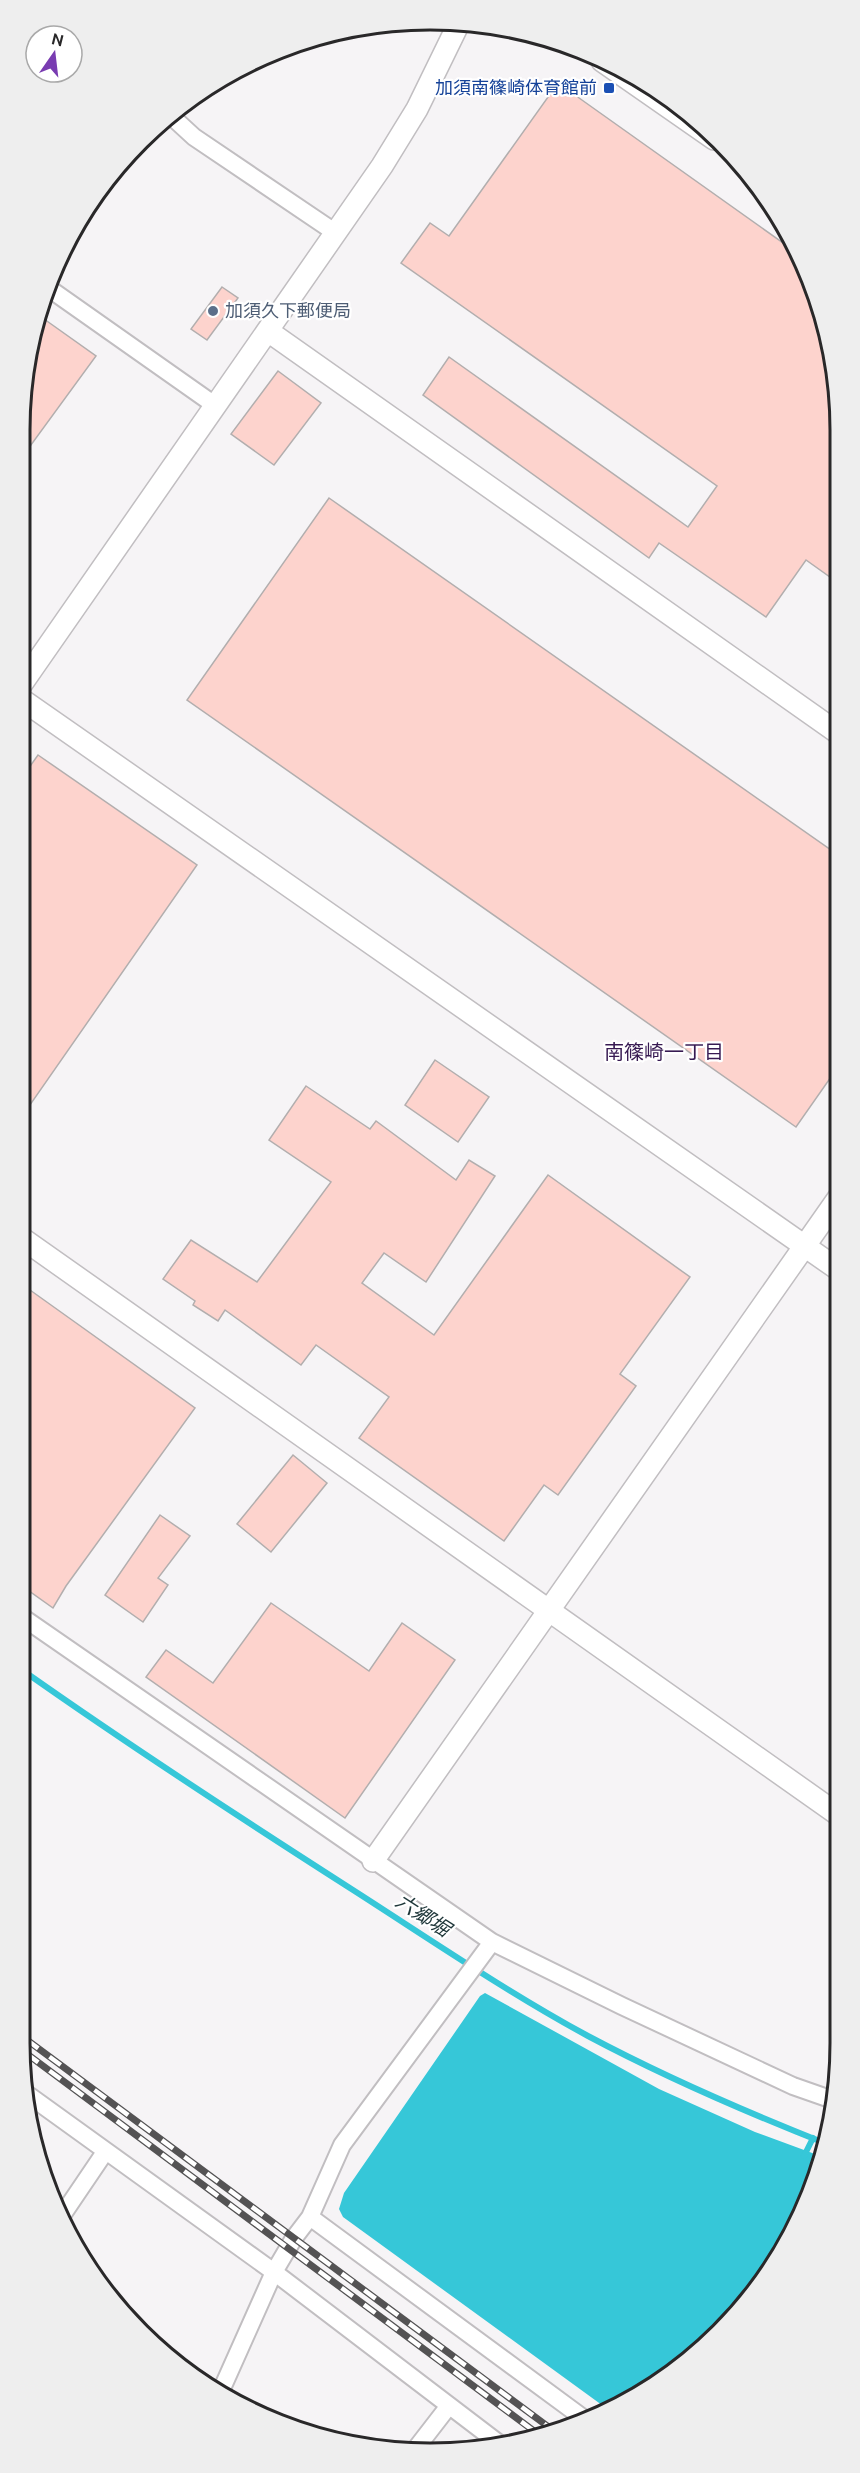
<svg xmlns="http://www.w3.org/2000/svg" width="860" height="2473" viewBox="0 0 860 2473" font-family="Ubuntu,'Noto Sans JP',sans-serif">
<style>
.water{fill:#36c7d8}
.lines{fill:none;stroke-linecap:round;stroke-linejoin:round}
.stream{stroke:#36c7d8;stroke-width:6}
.building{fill:#fdd3cd;stroke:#b2aeae;stroke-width:1.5}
.minor-casing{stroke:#c1bec1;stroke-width:20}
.tertiary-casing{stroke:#c1bec1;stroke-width:24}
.minor{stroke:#fff;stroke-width:16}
.tertiary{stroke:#fff;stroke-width:21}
.rail-casing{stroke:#545354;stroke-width:7}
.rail{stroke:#fff;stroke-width:4.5;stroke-dasharray:14;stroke-linecap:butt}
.transit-dot{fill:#1a4fb4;stroke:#fff;stroke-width:2}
.service-dot{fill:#5c6f8a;stroke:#fff;stroke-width:2}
.labels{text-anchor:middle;stroke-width:4.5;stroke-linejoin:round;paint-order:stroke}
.transit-label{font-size:18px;fill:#164399;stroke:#fff;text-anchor:end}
.service-label{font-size:18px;fill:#4e5e75;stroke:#fff;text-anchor:start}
.neighbourhood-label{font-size:20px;fill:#371a52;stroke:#fff}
.water-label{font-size:20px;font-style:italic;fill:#1e3639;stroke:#fff}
.rim{fill:none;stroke:#292829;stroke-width:3}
</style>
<rect width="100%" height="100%" fill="#f6f4f6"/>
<!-- water -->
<path class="water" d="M485,1993L659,2089L755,2132L823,2157L771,2271L721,2333L658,2384L606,2408L343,2217L339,2209L344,2193L480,1996Z"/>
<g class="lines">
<!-- stream -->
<path class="stream" d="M25,1672C133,1748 242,1819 353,1890C431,1940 507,1992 588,2036C665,2077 746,2112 827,2144
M804,2156L813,2138"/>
</g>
<!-- building -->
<path class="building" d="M558,83L800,255L837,376V582L806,560L766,617L659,543L649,558L423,395L449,357L688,527L717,486L401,263L430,223L449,236Z
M222,287L238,298L207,340L191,329Z
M37,314L96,356L20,460V430L33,324Z
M278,371L321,403L274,465L231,434Z
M329,498L838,855V1067L796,1127L187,700Z
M38,755L197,865L23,1115L21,779Z
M435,1060L489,1097L458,1142L405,1105Z
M306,1086L370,1129L376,1121L456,1180L469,1160L495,1176L426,1282L384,1253L362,1283L434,1335L548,1175L690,1277L620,1374L636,1386L558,1495L544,1485L504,1541L359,1438L389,1397L316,1345L301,1365L225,1310L218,1321L193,1305L195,1301L163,1279L191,1240L257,1282L331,1182L269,1140Z
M23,1285L195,1408L66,1586L53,1608L25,1588Z
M293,1455L327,1483L271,1552L237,1524Z
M160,1515L190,1536L158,1578L168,1585L143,1622L105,1595Z
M271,1603L369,1671L402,1623L455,1660L345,1818L146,1677L166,1650L213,1683Z"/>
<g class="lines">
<defs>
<path id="minor" d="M169,114L194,137L336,233
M47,287L216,406
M25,1619L492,1942L622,2006L793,2086L833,2100
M27,2094L274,2272L501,2445
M61,2217L105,2152
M310,2217L583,2418
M220,2393L274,2272L294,2238L310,2217L342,2145L492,1942
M414,2451L448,2407"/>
<path id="tertiary" d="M602,61L714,139
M268,331L838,733
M21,685L382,166L417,109L460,21
M21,699L839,1270
M23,1239L840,1816
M373,1861L839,1197"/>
</defs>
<!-- minor casing -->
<use href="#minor" class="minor-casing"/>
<!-- tertiary casing -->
<use href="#tertiary" class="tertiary-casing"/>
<!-- minor -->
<use href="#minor" class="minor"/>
<!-- tertiary -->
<use href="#tertiary" class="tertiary"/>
<defs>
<path id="rail" d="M27,2040L554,2431
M27,2054L542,2437"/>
</defs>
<!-- rail casing -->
<use href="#rail" class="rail-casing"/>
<!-- rail -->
<use href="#rail" class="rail"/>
</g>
<!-- markers -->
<rect class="transit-dot" x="603" y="82" width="12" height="12" rx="3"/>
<circle class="service-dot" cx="213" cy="311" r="6"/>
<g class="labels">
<!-- transit labels -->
<g class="transit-label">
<text x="597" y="94">加須南篠崎体育館前</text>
</g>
<!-- service labels -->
<g class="service-label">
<text x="225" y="317">加須久下郵便局</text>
</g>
<!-- neighbourhood labels -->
<g class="neighbourhood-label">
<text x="664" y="1059">南篠崎一丁目</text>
</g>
<!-- water labels -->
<g class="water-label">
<text transform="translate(423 1915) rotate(33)" y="7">六郷堀</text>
</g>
</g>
<!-- crop -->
<path d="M0 0H860V2473H0ZM430 30H430A400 400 0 0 1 830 430V2043A400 400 0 0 1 430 2443H430A400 400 0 0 1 30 2043V430A400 400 0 0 1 430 30Z" fill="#eee" fill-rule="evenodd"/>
<path class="rim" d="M430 30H430A400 400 0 0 1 830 430V2043A400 400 0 0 1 430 2443H430A400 400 0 0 1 30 2043V430A400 400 0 0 1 430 30Z"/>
<!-- north arrow -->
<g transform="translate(54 54) rotate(14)"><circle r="28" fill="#ffffff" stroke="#a9a9a9" stroke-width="1.5"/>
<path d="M0-4.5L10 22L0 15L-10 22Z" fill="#793cb1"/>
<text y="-9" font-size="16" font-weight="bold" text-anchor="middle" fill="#292829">N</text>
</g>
</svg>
